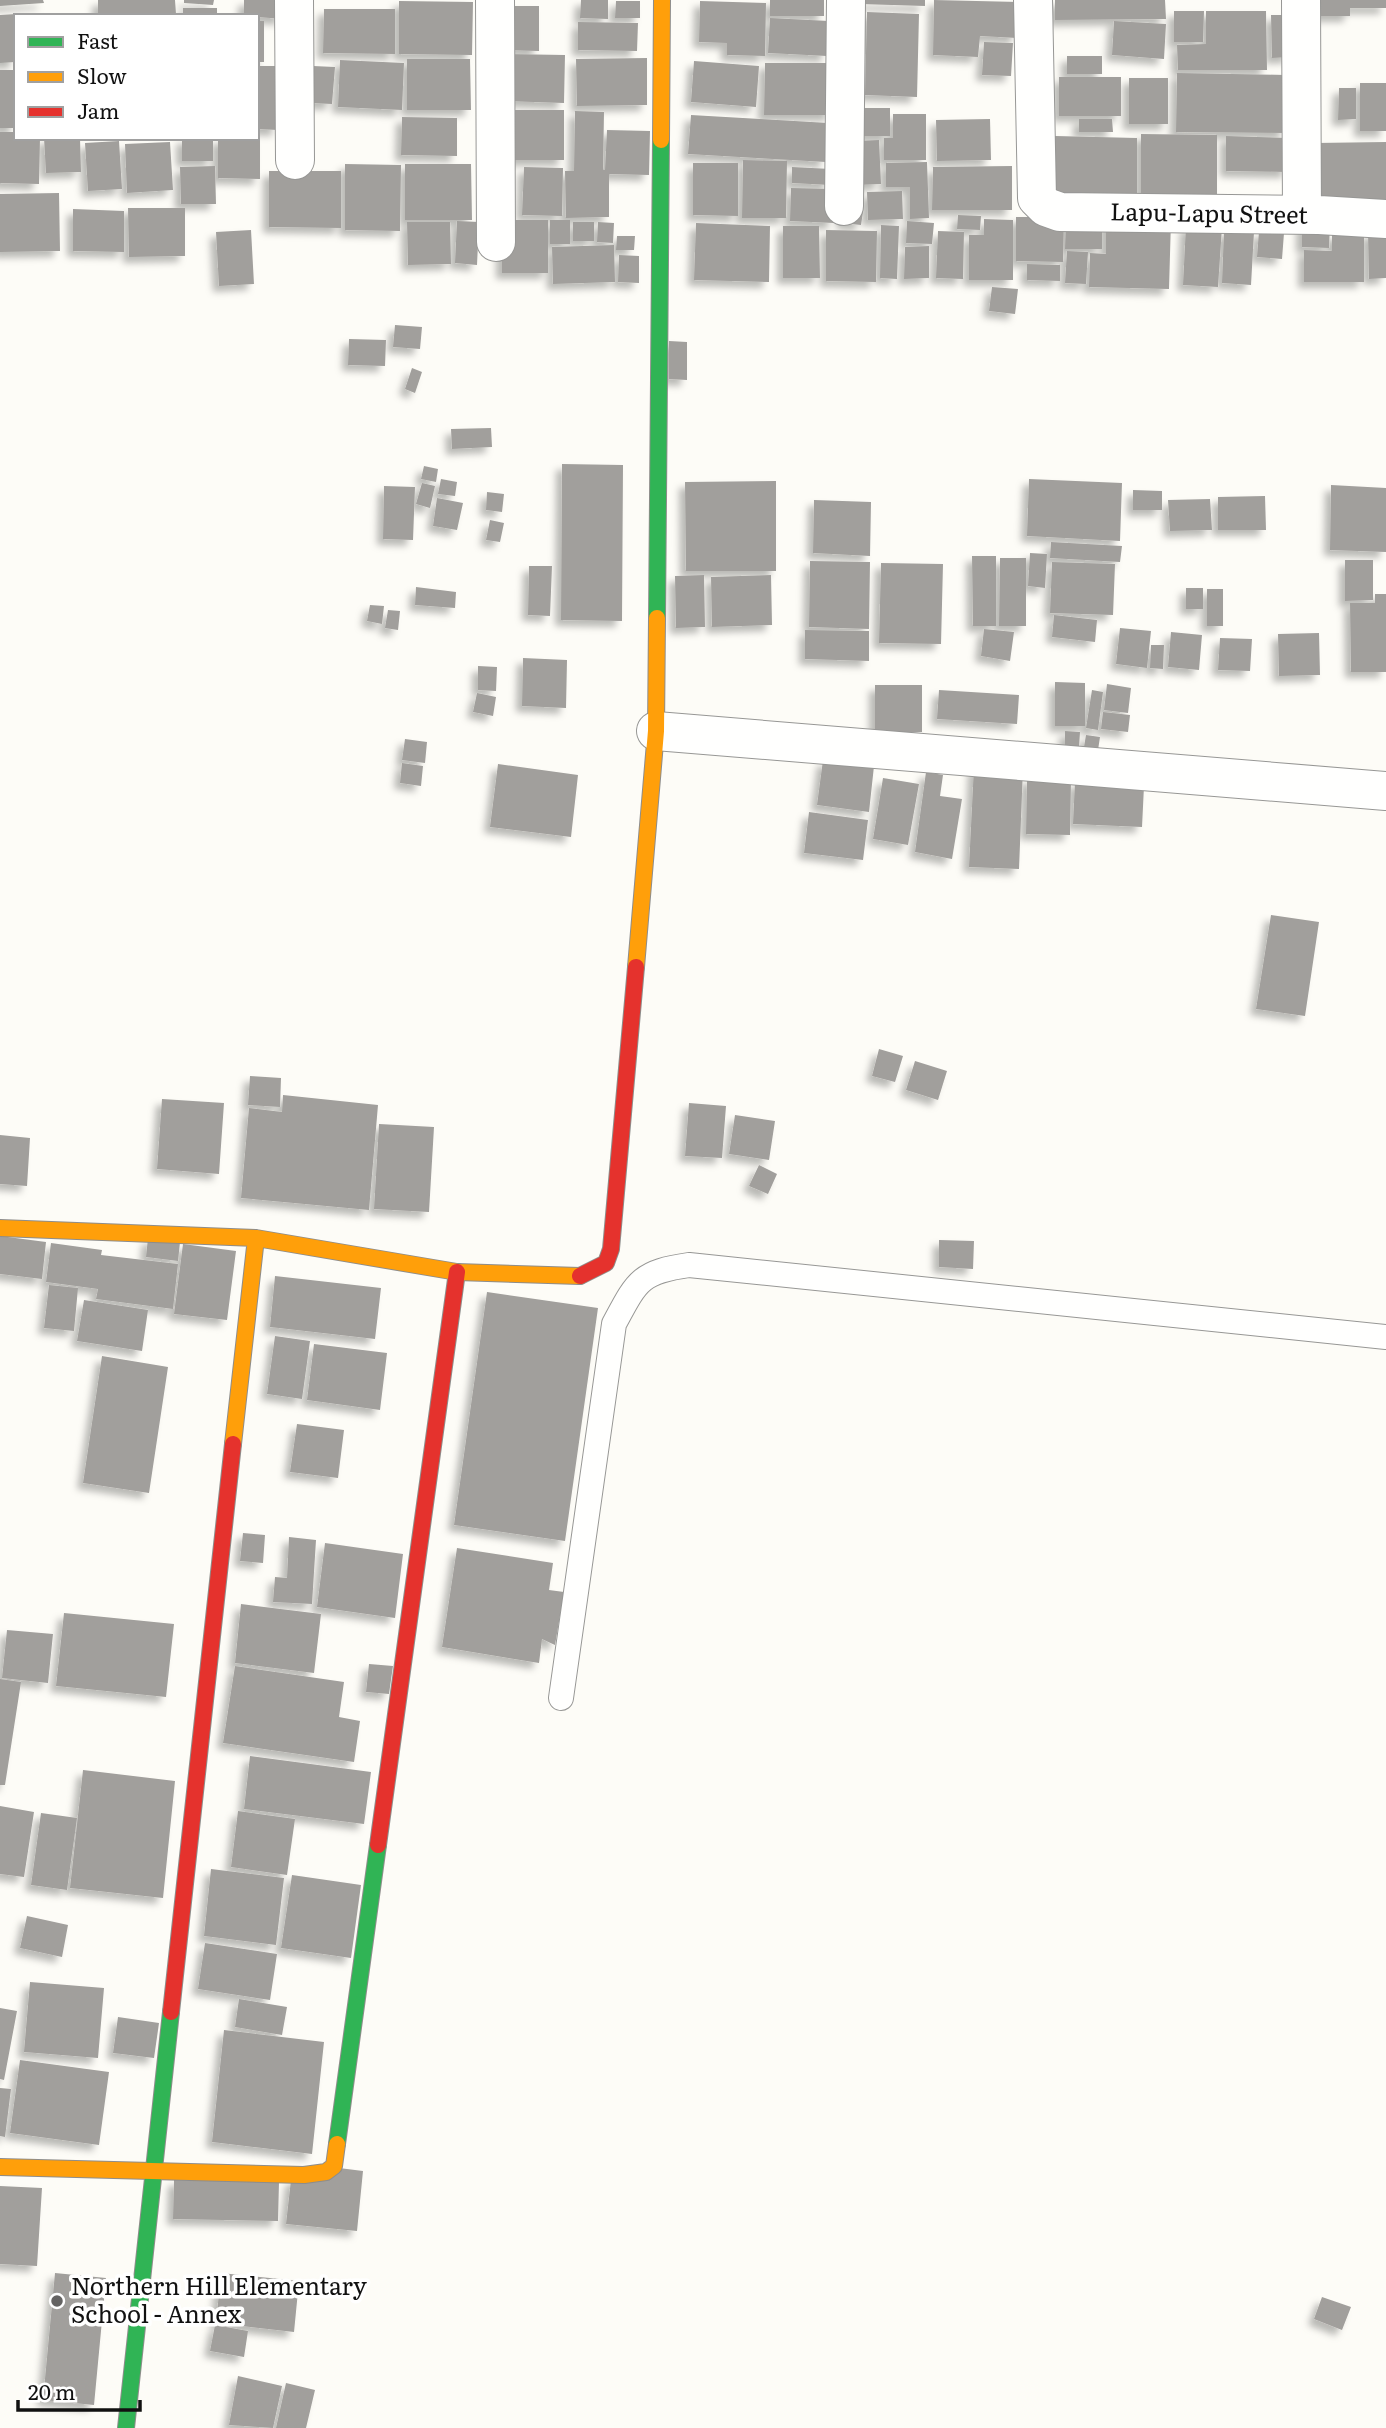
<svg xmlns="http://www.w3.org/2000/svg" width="1386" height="2428" viewBox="0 0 1386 2428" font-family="Literata,serif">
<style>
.building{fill:#a19f9c;filter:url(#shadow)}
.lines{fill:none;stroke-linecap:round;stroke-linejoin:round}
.lane-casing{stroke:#979795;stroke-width:26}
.street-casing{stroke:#979795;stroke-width:40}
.fast-casing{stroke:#8e8d8b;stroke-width:18}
.slow-casing{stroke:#8e8d8b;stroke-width:18}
.jam-casing{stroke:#8e8d8b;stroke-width:18}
.lane{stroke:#fffffe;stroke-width:24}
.street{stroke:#fffffe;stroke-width:38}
.fast{stroke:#30b455;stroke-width:16}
.slow{stroke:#ff9f0a;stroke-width:16}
.jam{stroke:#e5322d;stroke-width:16}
.poi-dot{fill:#646362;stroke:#fff;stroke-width:2.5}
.labels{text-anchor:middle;stroke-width:7;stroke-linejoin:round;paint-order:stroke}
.street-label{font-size:24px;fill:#111;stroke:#fff}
.poi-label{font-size:24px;fill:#111;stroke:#fff;text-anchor:start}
</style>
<defs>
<filter id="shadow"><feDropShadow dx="-6" dy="6" stdDeviation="3.5" flood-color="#0004"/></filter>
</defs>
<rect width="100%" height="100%" fill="#fdfcf7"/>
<!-- building -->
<path class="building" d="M0,0H43L44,3L0,6Z
M98,0H175L176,14L98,16Z
M184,0H214L213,5L184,3Z
M244,0H283V19L244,16Z
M581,0H608V19L580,18Z
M770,0H824V16H770Z
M859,0H925V6L859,4Z
M934,0L1019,2L1017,38L980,36L978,57L933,55Z
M1055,0H1165L1166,19L1055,20Z
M1316,0H1386V8H1350V16H1316Z
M399,1L473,2L472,55L399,54Z
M616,1H640V18H615Z
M700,1L766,3L765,56L727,55V43L699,42Z
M500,6H539V51L501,50Z
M183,8H217V16H183Z
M324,9H395V54L323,53Z
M1174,11H1204L1203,42H1174Z
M1206,11H1266L1267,70H1178L1177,45L1206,44Z
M867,12L919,14L917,97L865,95Z
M16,14V62L0,63V15Z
M1271,15H1289L1291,57L1272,58Z
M770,18L829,21L827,56L768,53Z
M257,21H264V62H257Z
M1114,21L1166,24L1164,59L1112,55Z
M578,22L638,23L637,51L578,50Z
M984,42L1013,43L1011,76L982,75Z
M505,54L565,55L564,103L504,101Z
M1067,56H1102V74H1067Z
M647,58V105L577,106L576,59Z
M407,59H470L471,110H407Z
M340,60L404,63L402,110L338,107Z
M694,61L759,66L756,107L691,102Z
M765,63H832V115H764Z
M257,66H279L278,130L257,129Z
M313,66L335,67L332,104L311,103Z
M0,70H16V128H0Z
M1177,73L1286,75V133L1176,132Z
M1059,77H1121V116H1059Z
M1129,78H1168V124H1129Z
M1360,83H1386V131H1360Z
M1339,88H1356V119L1338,120Z
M857,108H890V136H857Z
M508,110H564V160H508Z
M575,111L604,112L603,170H605L607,130L650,131L649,175L609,174V217L566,218L565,171H574Z
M893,114H926V160H884V138H893Z
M691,115L828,123L826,162L688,154Z
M402,117L457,118V156L401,155Z
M990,119L991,160L937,161L936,120Z
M1079,119H1112L1113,132H1079Z
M0,132H16V138H40L39,184L0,183Z
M257,134H260V179L218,178V138H257Z
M1141,134L1217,135V201H1141Z
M1055,136L1137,138V201L1055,200Z
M1226,136L1289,138L1288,172L1226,171Z
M44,138H80L81,172L46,173Z
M182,138H213V161H182Z
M879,140L881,184L857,185L855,141Z
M119,141L122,189L88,191L85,143Z
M170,142L173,190L127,193L125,144Z
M1386,142V202L1317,203L1315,143Z
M743,160L787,161L786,218H742Z
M927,162L929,218L910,219V187H886V163Z
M693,163H738V216L693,215Z
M345,164L401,165L400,231L345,230Z
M405,164H471L472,220H405Z
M215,166L216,204H181L180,167Z
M1012,166V210H932L933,167Z
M524,167L563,168L562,216L522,215Z
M792,167L831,169L830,185L792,183Z
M269,171H341V228L269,227Z
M791,188L835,189L834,223L790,221Z
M902,191L903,219L868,220L867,192Z
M59,193L60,251L0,252V194Z
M128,208H185V256L129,257Z
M73,209L124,211V252L73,251Z
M843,210L863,212L861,225L842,223Z
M958,215L981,216L980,230L957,229Z
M1016,217H1064L1063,262L1016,261Z
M984,219L1013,220V280H969V235H984Z
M1066,219H1102V249H1065Z
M1106,219L1171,220L1169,289L1089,287L1090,253L1106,254Z
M502,220H548V273H502Z
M550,220H570V244H550Z
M457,221L479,222L477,265L455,263Z
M907,221L934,223L932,244L906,243Z
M407,222H450L451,264L408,265Z
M573,222H594V241H573Z
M598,222L614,223L613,243L597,242Z
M696,223L770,226L769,282L694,280Z
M1302,223L1330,224L1329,248L1302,247Z
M881,225L899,226L897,279L880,278Z
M1186,225L1222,227L1218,287L1183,285Z
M783,226H819L820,278H783Z
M251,230L254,284L219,286L216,232Z
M826,230L877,231L876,282L826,281Z
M1224,230L1254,232L1251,285L1222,283Z
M938,231L964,232L963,279L936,278Z
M1259,231L1284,233L1282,259L1257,257Z
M1368,232H1386V278L1369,279Z
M1332,234H1364V282H1304V250L1332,251Z
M617,236H635L634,250H616Z
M614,245L615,282L553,284L552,247Z
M929,246V278L904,279L905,247Z
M1067,251L1088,252L1086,284L1065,283Z
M619,255L639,256V283L618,282Z
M1027,264L1060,265V281L1027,280Z
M992,287L1018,289L1015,314L989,311Z
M395,325L422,327L420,349L393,347Z
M349,339L386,340L385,366L348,365Z
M669,341L687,342V380L669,379Z
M412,368L422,372L415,393L405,389Z
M491,428L492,447L452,449L451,429Z
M562,464L623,465L622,621L561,620Z
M424,466L438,469L436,482L421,479Z
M441,479L457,482L455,496L438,494Z
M1029,479L1122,483L1120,541L1027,536Z
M776,481V571H686L685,482Z
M422,483L435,486L430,508L416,504Z
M1331,485L1386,488V552L1330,550Z
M384,486L415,487L413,540L383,539Z
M1133,490L1162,491V510H1133Z
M487,492L504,494L502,512L486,510Z
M1265,496L1266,530H1218V497Z
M437,498L463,503L457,530L433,526Z
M1210,499L1212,530L1170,531L1168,500Z
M814,500L871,502L870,556L813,553Z
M490,520L504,523L500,542L486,540Z
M1051,542L1122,546L1120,562L1050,558Z
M1030,553L1047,554L1045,588L1028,586Z
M972,556H996V626H973Z
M1000,558H1026V626H999Z
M1345,560H1373V600L1345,601Z
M810,561L870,562L869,629L809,627Z
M1052,562L1115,564L1113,615L1050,613Z
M881,563L943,564L941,644L879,643Z
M529,566H552L550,616L528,615Z
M704,575L705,627L676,628L675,576Z
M771,575L772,625L712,627L711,577Z
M416,587L456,592L455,608L415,605Z
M1186,588H1203V609H1186Z
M1207,589H1223V626H1207Z
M1375,594H1386V672H1351L1350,603H1375Z
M370,605L384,606L382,624L367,621Z
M388,610L400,611L398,630L385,628Z
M1054,615L1097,620L1095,642L1052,637Z
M1120,628L1151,631L1147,668L1116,664Z
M984,629L1014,632L1010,661L981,656Z
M805,630L869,631V661L805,659Z
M1171,632L1202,635L1199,670L1168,667Z
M1319,633L1320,675L1279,676L1278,634Z
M1220,638L1252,639L1250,671L1218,670Z
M1151,645H1164L1163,669L1150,668Z
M523,658L567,660L566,708L522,706Z
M478,666L497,667L496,691L478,690Z
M1055,682L1085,683V726H1055Z
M1107,684L1131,688L1128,713L1104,710Z
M875,685H922V732H875Z
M939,690L1019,695L1017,724L937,719Z
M1092,690L1103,692L1098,730L1086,728Z
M477,693L496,697L493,716L473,712Z
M1103,712L1130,715L1128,732L1101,729Z
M1065,731L1080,732L1079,747L1065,746Z
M1086,735L1100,737L1098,750L1084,747Z
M405,739L427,742L425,763L402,760Z
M823,760L874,766L869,812L817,805Z
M402,763L423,766L421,786L400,783Z
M498,764L578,775L571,837L490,827Z
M974,766L1023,768L1019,869L969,867Z
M926,772L943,775L940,796L962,799L952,859L915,852Z
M883,778L919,784L908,845L873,839Z
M1027,778L1071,779L1070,835L1026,834Z
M1075,781L1144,786L1142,827L1073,824Z
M809,812L868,820L863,860L804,853Z
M1271,915L1319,922L1305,1016L1256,1009Z
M879,1049L903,1056L895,1082L872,1076Z
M915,1061L947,1071L938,1100L906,1090Z
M250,1076L281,1078L280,1107L248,1105Z
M283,1095L378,1105L369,1210L241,1198L249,1108L282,1112Z
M162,1099L224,1103L219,1174L157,1169Z
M689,1103L726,1106L722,1158L685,1156Z
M735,1115L775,1121L769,1160L729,1154Z
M379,1124L434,1127L429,1212L374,1209Z
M0,1135L30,1138L27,1186L0,1184Z
M759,1165L777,1174L768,1194L749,1186Z
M0,1236L46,1242L42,1279L0,1274Z
M148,1238L180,1242L178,1261L146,1257Z
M939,1240L974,1241L973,1269L939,1267Z
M51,1243L102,1250L101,1255L178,1264L173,1309L96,1299L98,1289L46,1282Z
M183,1244L236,1251L227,1320L174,1314Z
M275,1276L381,1288L375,1339L270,1327Z
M49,1285L78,1288L74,1331L44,1328Z
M487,1292L598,1308L565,1541L454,1525Z
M84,1300L148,1310L142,1351L77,1341Z
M275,1336L310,1341L302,1399L267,1394Z
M314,1344L387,1353L380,1410L307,1400Z
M102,1356L168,1367L149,1493L83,1483Z
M297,1424L344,1430L338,1478L290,1472Z
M243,1533L265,1535L263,1563L240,1561Z
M289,1537L316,1540L312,1604L273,1602L275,1577L287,1578Z
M325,1543L403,1554L395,1618L317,1607Z
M457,1548L553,1563L549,1590L564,1592L555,1645L542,1639L539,1663L442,1647Z
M241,1604L321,1614L314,1673L235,1663Z
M64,1613L174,1624L166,1697L56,1686Z
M7,1630L53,1634L48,1683L2,1678Z
M369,1664L393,1666L389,1694L366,1692Z
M235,1666L344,1682L339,1717L360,1721L354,1762L223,1743Z
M0,1679L21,1682L5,1785H0Z
M250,1756L371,1772L364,1824L244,1809Z
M83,1770L175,1781L163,1898L70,1888Z
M0,1806L34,1812L24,1877L0,1874Z
M238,1811L295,1819L287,1875L231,1867Z
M41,1813L77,1818L67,1890L31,1885Z
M211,1869L284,1878L276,1945L204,1936Z
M292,1875L361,1885L351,1958L281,1948Z
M27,1916L68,1925L62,1957L20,1948Z
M205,1943L277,1954L270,2000L198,1989Z
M30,1982L104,1988L98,2058L24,2052Z
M239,1999L287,2007L282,2035L235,2027Z
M0,2008L17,2011L4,2080L0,2079Z
M118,2017L159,2023L154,2058L113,2053Z
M224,2030L324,2042L312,2154L212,2142Z
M20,2060L109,2072L99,2145L10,2133Z
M0,2088L11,2089L5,2137L0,2136Z
M339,2168L363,2171L357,2231L286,2224L291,2180Z
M174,2180L279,2182L278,2221L173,2219Z
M0,2186L42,2188L37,2266L0,2264Z
M55,2273L106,2278L94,2405L43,2400Z
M221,2273L299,2281L294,2332L216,2323Z
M1322,2297L1351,2307L1342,2330L1314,2319Z
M215,2325L248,2331L244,2357L210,2351Z
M238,2376L282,2386L273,2428L229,2425Z
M286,2383L315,2390L306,2428H276Z"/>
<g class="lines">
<defs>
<path id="lane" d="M561,1698L614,1324C637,1281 640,1272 689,1265L1386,1337"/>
<path id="street" d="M294,0L295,160
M495,0L496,242
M1033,0L1037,198L1046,207L1060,212L1319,215L1386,219
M1301,0L1302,215
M844,206L846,0
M656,731L1386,791"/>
<path id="fast" d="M657,618L661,140
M337,2144L378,1845
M126,2428L171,2012"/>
<path id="slow" d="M661,140L662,0
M636,967L656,731L657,618
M0,1228L256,1238L457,1272L580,1276
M233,1444L256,1238
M0,2167L304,2175L326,2172L334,2166L337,2144"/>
<path id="jam" d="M580,1276L606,1263L611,1249L636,967
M378,1845L457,1272
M171,2012L233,1444"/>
</defs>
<!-- lane casing -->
<use href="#lane" class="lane-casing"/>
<!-- street casing -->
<use href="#street" class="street-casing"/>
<!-- fast casing -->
<use href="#fast" class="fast-casing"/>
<!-- slow casing -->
<use href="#slow" class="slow-casing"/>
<!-- jam casing -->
<use href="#jam" class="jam-casing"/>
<!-- lane -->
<use href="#lane" class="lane"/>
<!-- street -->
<use href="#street" class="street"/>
<!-- fast -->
<use href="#fast" class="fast"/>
<!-- slow -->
<use href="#slow" class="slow"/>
<!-- jam -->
<use href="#jam" class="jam"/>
</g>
<!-- markers -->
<circle class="poi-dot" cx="57" cy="2301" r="7"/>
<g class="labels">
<!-- street labels -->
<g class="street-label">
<text transform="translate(1209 214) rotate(1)" y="8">Lapu-Lapu Street</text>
</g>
<!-- poi labels -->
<g class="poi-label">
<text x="71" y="2295">Northern Hill Elementary<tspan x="71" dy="28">School - Annex</tspan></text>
</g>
</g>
<!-- legend -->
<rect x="14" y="14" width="245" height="126" fill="#ffffff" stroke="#a0a0a0" stroke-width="2"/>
<rect x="28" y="37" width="35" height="10" fill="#30b455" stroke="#a0a0a0" stroke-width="2"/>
<text x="77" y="49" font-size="21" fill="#111111">Fast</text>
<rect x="28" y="72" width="35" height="10" fill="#ff9f0a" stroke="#a0a0a0" stroke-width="2"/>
<text x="77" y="84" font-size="21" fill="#111111">Slow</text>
<rect x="28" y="107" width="35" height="10" fill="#e5322d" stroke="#a0a0a0" stroke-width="2"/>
<text x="77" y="119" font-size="21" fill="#111111">Jam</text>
<!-- scale -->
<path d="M18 2400v10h122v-10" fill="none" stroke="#111111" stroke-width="3.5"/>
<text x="28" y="2400" font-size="21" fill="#111111" stroke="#ffffff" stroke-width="5" paint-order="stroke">20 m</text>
</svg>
